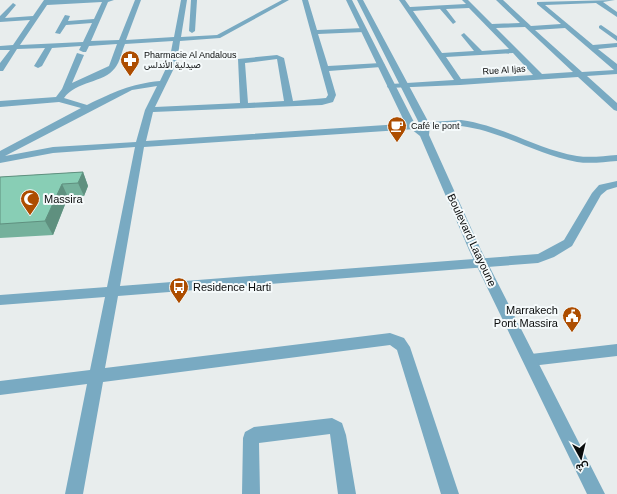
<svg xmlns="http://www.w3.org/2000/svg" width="617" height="494" viewBox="0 0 617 494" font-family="Arial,Vazirmatn,sans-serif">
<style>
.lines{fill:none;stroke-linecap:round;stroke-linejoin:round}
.minor{fill:#79aac2;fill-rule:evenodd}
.tertiary{fill:#79aac2;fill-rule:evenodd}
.wall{fill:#75b19c}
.shaded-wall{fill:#5f907f}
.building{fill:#88ceb5;stroke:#5f907f}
.labels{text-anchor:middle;stroke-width:4;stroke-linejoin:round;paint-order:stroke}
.far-poi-label{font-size:9px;fill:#0a0c0c;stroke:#f5fafb;text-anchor:start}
.far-street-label{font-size:9px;fill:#0a0c0c;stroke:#f5fafb}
.poi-label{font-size:11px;fill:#0a0c0c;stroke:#f5fafb;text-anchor:start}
.street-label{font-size:11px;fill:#0a0c0c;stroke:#f5fafb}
</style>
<rect width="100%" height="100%" fill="#e8eded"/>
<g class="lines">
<!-- minor -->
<path class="minor" d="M44,0H114L108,2L91,41L119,40L135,0H141L126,40L174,37L181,0H187L181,37L217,35L282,0H289L220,38L180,41L177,62L155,107L240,103L238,59L277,55L284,58L293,101L326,98L328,95L302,0H308L317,30L364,28L367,30L364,32L318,34L328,66L381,63L385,65L381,67L329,71L336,95L333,102L322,105L153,112L146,141L461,120C504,126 536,149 577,156C590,158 604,156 617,155V161C604,162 590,164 577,162C537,155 502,131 461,126L144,147L120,286L538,254L564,240L592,193L599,185L617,181V187L607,190L601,195L572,246L554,257L538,263L118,296L105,368L390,333L404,338L410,347L459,494H441L397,350L390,345L103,382L83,494H65L87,384L0,395V381L90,370L105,297L0,305V295L107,287L135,147L53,153L0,163V151L81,108L59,102L0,107V101L56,97L62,89L77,53L84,55L72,83L109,66L117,44L89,46L86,52H83L79,50L81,46L52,48L42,66L38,68L34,66L45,48L17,49L3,71H0V63L10,50H0V46L13,45L30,20L0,22V16L13,3L16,5L5,18L33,16ZM102,2L94,19L68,21L70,16L65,15L55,33L60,34L66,25L92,23L83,42L20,45L47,5ZM173,41L169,62L160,81C130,84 114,92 87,105L64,98C76,81 104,83 115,68C120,62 122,51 125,44ZM277,59L284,101L248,103L245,63ZM157,86L145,110L136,142L53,147L5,156L132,90Z
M191,0H197L195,31L192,33L189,31Z
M399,0H405L410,7L466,4L462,0H468L492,24L520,23L496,0H503L531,26L561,24L537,4V2L615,0L603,2L617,12V17L596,3L545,5L593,45L617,43V47L598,49L617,64V74L587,76L617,103V111L614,110L578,77L460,85L388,88L387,86L391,84L454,80ZM469,8L509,49L482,51L464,33L461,35L474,51L442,53L413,11L440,9L453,24L456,22L446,9ZM525,27L573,72L542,74L496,28ZM565,28L614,70H615L582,72L535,30ZM513,53L533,75L461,79L446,57Z
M601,25L617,36V41L599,28V26Z
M617,344V356L531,366L526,365L524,360L526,355L531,354Z
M332,418L342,423L346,435L356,494H338L330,434L259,443L260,494H242L243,438L245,432L254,427Z"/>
<!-- tertiary -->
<path class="tertiary" d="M346,0H352L415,124L420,128V125L357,0H363L430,125L429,135L481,250L605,494H587L469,250L420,136L406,125Z"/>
</g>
<!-- wall -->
<path class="wall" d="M83,172L88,186L84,196L68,197L53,235L0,238V177Z"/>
<!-- shaded-wall -->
<path class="shaded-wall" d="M83,172L88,186L84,196L78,183Z
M62,184L68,197L53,235L45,221Z"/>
<!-- building -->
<path class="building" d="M83,172L78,183L62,184L45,221L0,224V177Z"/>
<!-- icons -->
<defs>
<symbol id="pharmacy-pin" viewBox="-11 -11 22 30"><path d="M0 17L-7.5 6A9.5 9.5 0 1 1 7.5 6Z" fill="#ad4d00" stroke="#f5fafb"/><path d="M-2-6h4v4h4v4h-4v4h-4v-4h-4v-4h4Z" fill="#fff"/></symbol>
<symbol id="cafe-pin" viewBox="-11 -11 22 30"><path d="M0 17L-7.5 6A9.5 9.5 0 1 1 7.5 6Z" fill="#ad4d00" stroke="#f5fafb"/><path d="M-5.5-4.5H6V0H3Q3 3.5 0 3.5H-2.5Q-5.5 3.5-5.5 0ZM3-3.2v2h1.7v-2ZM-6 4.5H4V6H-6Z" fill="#fff"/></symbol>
<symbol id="mosque-pin" viewBox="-11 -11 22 30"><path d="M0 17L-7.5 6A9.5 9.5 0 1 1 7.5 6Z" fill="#ad4d00" stroke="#f5fafb"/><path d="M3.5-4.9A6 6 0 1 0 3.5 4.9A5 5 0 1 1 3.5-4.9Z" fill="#fff"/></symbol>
<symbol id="bus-pin" viewBox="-11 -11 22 30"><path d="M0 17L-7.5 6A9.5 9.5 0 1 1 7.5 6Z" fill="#ad4d00" stroke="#f5fafb"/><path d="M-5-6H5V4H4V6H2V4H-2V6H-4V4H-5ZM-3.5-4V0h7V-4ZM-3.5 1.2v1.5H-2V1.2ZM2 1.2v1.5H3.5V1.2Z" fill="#fff"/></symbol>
<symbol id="civic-pin" viewBox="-11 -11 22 30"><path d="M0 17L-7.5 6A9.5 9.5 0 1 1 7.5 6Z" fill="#ad4d00" stroke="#f5fafb"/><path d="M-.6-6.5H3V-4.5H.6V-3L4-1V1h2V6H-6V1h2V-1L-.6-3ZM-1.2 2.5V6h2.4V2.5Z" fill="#fff"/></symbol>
</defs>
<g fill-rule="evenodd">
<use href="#pharmacy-pin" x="119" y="49" width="22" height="30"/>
<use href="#cafe-pin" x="386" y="115" width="22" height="30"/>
<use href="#mosque-pin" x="19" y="188" width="22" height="30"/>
<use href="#bus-pin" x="168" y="276" width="22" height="30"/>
<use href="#civic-pin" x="561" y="305" width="22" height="30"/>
</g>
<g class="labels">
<!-- far-poi labels -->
<g class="far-poi-label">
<text x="144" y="58">Pharmacie Al Andalous<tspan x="144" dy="10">صيدلية الأندلس</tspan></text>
<text x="411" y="129">Café le pont</text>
</g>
<!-- far-street labels -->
<g class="far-street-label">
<text transform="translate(504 70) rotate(-4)" y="3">Rue Al Ijas</text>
</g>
<!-- poi labels -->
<g class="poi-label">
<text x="44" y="203">Massira</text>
<text x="193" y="291">Residence Harti</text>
<text x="558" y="314" text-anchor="end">Marrakech<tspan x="558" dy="13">Pont Massira</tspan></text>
</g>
<!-- street labels -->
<g class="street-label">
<text transform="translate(472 240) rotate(65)" y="4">Boulevard Laayoune</text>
</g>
</g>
<!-- north arrow -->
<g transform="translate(581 458) rotate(172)" stroke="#f5fafb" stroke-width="3" paint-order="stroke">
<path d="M0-3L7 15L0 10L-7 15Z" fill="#0a0c0c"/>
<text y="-6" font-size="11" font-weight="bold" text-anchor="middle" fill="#0a0c0c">ش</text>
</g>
</svg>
